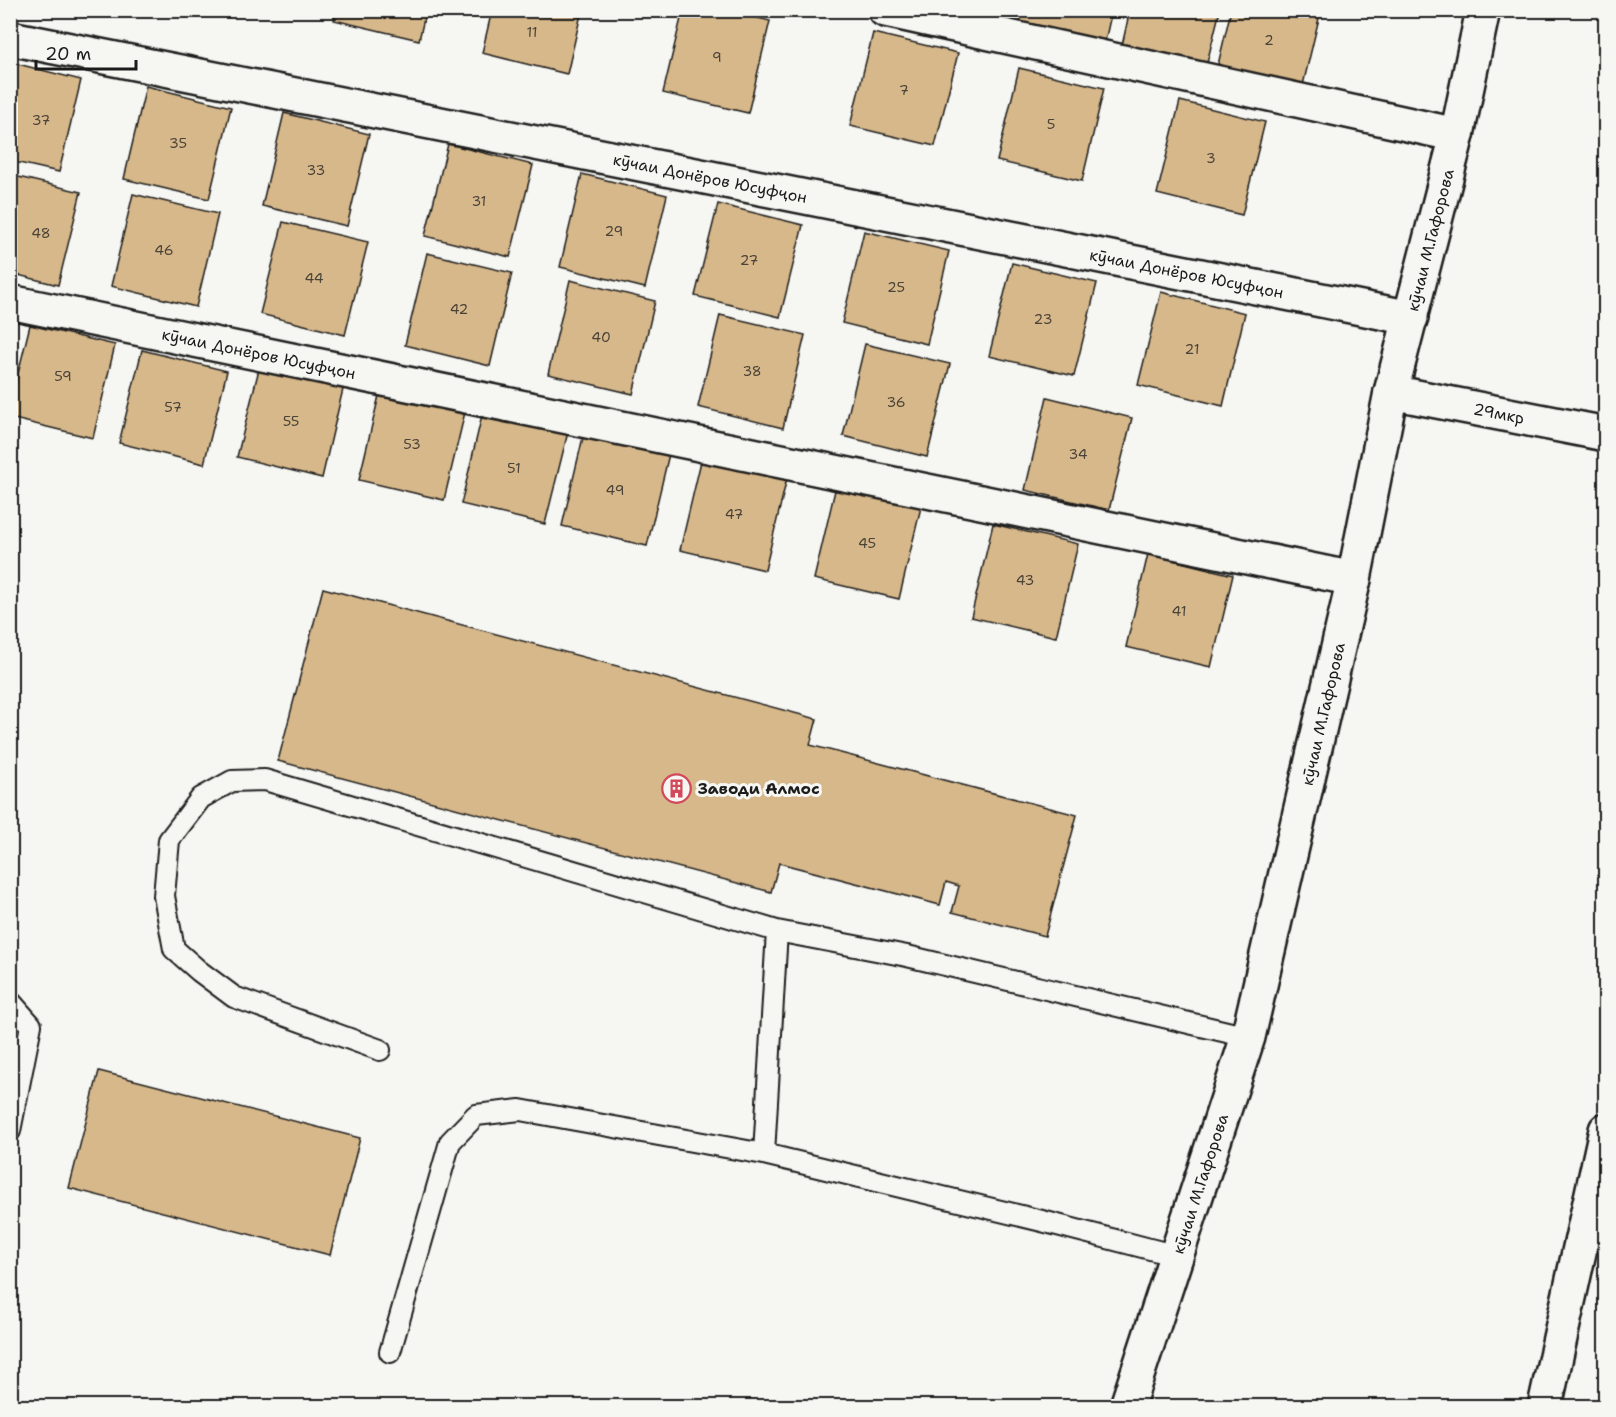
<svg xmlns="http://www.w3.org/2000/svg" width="1616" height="1417" viewBox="0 0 1616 1417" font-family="'Shantell Sans',sans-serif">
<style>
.building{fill:#d7b88a;stroke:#1c1c1c;stroke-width:1.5}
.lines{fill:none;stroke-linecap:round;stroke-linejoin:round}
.service-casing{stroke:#1c1c1c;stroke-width:24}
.minor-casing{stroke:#1c1c1c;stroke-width:38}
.service{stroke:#f6f6f2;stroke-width:20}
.minor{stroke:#f6f6f2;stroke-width:33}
.labels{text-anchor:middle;stroke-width:6;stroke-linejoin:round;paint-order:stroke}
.number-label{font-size:14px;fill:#4b4338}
.street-label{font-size:16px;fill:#1c1c1c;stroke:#f6f6f2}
.poi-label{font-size:16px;font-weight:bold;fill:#1c1c1c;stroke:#f6f6f2;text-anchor:start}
</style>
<rect width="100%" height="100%" fill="#f6f6f2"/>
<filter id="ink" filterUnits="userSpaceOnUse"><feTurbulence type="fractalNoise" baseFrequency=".0167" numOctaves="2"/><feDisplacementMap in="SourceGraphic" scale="12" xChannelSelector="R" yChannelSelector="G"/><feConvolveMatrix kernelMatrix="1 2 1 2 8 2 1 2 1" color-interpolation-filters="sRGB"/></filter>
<g filter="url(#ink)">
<!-- building -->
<path class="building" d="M336,10H426L419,40L334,20Z
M492,10H582L567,74L482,53Z
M683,10H727L770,21L748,113L663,93Z
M943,10H1003L1000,24Z
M1023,10H1112L1104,46L1019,25Z
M1130,10H1220L1205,71L1121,50Z
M1231,10H1321L1302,89L1217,69Z
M873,33L958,53L935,146L850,126Z
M10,62L81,80L59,172L10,161Z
M1019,68L1104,88L1082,181L997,161Z
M146,86L231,107L209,199L124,179Z
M1180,101L1265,122L1242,215L1157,194Z
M284,113L369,134L347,226L262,206Z
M448,144L533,165L510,257L425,236Z
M582,174L667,195L645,288L560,267Z
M10,175L81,192L58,285L10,273Z
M133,194L218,214L196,307L111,286Z
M718,204L803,225L780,317L695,296Z
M283,222L368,242L345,335L260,314Z
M864,231L949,251L927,344L842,323Z
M427,253L512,273L490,366L405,345Z
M1012,263L1097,283L1074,376L989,356Z
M570,280L655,301L633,394L548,374Z
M1161,292L1245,313L1223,406L1138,385Z
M720,315L805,335L783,428L698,407Z
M30,325L115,345L93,438L10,418V406Z
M865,344L950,364L927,457L843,436Z
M142,350L227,371L204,464L119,443Z
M260,365L344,385L322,478L237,457Z
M381,387L466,408L444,500L359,480Z
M1047,397L1132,418L1109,510L1025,490Z
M483,411L568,432L545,524L461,504Z
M584,433L669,454L647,546L562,526Z
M702,457L787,478L765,570L680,550Z
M836,486L921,507L899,599L814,579Z
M993,524L1078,544L1056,637L971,617Z
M1148,554L1233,575L1211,667L1126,647Z
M323,588L817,719L810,745L1077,815L1045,936L952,912L959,886L946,882L940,905L779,863L771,892L278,761Z
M99,1071L360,1138L330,1255L69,1188Z"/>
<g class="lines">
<defs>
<path id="service" d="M10,1001L31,1025L10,1131
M380,1050L234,997L199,971L174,949L164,896L169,840L201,798L232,781L265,780L777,931L907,956L1248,1037
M764,1154L777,931
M390,1352L450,1142L476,1115L520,1110L764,1154L1042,1221L1177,1256"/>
<g id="minor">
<path d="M885,10L1457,135"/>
<path id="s1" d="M10,38L1411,318"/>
<path id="s2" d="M10,302L1354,579"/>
<path id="s3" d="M1391,392L1606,434"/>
<path id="s4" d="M1127,1406L1248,1037L1354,579L1391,392L1457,135L1483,10"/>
<path d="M1545,1406L1606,1130"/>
</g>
</defs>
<!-- service casing -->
<use href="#service" class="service-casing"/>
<!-- minor casing -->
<use href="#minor" class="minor-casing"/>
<!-- service -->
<use href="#service" class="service"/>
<!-- minor -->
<use href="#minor" class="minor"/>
</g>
</g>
<!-- icons -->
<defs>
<symbol id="building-ring" viewBox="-11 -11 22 22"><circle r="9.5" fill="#f6f6f2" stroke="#d1495b" stroke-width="1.5"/><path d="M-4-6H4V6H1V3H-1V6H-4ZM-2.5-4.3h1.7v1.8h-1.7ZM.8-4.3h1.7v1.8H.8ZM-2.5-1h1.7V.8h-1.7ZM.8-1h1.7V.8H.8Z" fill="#d1495b"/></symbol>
</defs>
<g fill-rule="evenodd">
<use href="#building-ring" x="660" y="772" width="33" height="33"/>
</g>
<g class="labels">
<!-- number labels -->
<g class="number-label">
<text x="532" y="37">11</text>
<text x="1269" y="45">2</text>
<text x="717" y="62">9</text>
<text x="904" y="95">7</text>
<text x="41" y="125">37</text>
<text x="1051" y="129">5</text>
<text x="178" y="148">35</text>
<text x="1211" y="163">3</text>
<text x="316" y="175">33</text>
<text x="479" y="206">31</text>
<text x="614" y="236">29</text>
<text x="41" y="238">48</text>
<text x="164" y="255">46</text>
<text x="749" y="265">27</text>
<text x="314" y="283">44</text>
<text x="896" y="292">25</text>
<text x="459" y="314">42</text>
<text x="1043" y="324">23</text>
<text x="601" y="342">40</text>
<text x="1192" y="354">21</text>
<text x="752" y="376">38</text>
<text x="63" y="381">59</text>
<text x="896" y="407">36</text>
<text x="173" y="412">57</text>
<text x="291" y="426">55</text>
<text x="412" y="449">53</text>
<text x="1078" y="459">34</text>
<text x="514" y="473">51</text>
<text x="615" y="495">49</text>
<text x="734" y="519">47</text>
<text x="867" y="548">45</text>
<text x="1025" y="585">43</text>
<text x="1179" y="616">41</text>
</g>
<!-- street labels -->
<g class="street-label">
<text dy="6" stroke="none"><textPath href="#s1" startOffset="714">кӯчаи Донёров Юсуфҷон</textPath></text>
<text dy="6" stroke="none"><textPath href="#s4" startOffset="1206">кӯчаи М.Гафорова</textPath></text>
<text dy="6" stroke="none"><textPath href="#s1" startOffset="1200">кӯчаи Донёров Юсуфҷон</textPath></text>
<text dy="6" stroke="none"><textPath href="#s2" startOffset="254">кӯчаи Донёров Юсуфҷон</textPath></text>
<text dy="6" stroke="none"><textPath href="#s3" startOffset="110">29мкр</textPath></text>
<text dy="6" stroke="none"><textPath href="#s4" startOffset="720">кӯчаи М.Гафорова</textPath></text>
<text dy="6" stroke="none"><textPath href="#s4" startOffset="234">кӯчаи М.Гафорова</textPath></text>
</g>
<!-- poi labels -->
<g class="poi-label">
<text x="698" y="794">Заводи Алмос</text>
</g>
</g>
<!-- margin -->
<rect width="1616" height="1417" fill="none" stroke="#f6f6f2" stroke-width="36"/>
<rect x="18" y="18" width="1580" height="1381" fill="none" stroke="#1c1c1c" stroke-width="2" filter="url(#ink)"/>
<!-- scale -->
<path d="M36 60v9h100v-9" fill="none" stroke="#1c1c1c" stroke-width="3"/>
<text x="45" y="60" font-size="18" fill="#1c1c1c" stroke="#f6f6f2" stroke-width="4.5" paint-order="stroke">20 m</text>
</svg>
